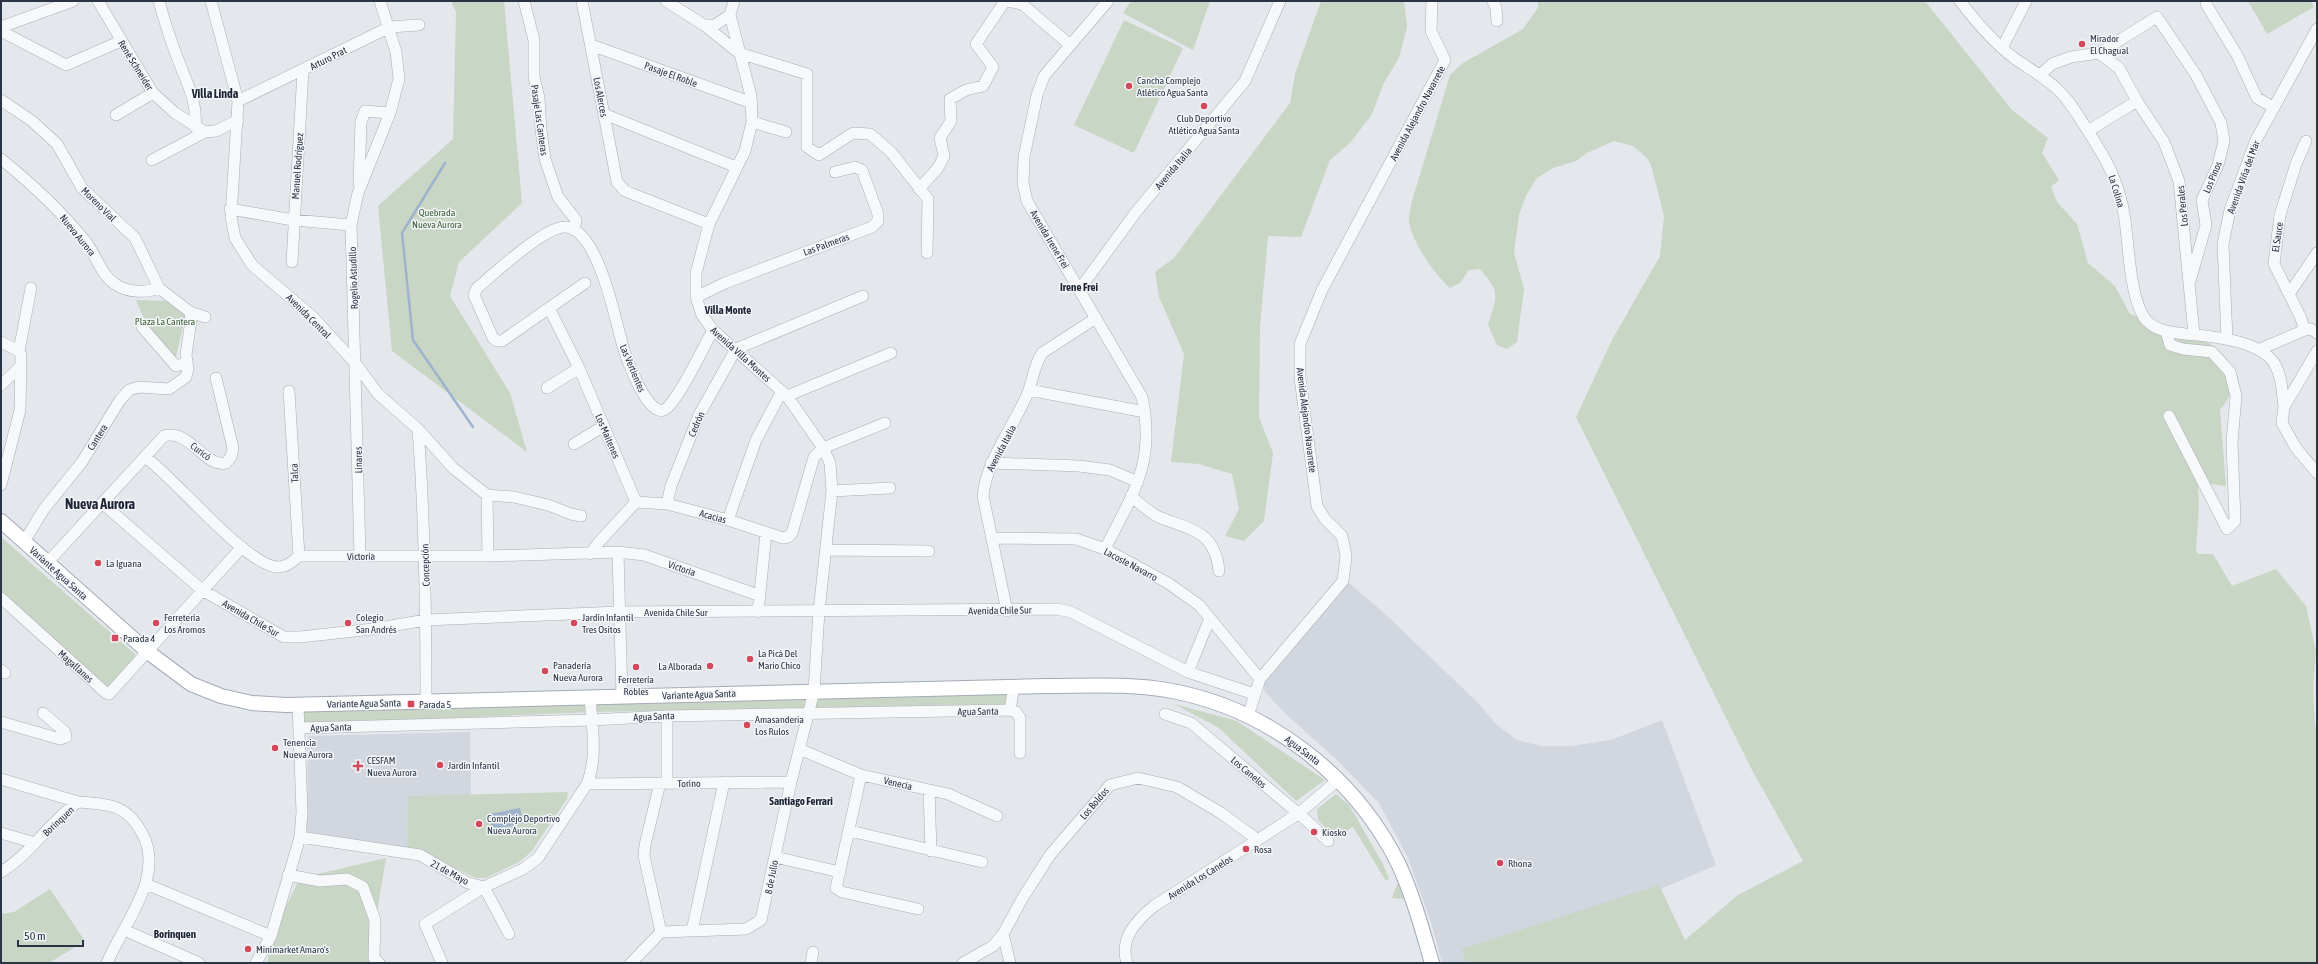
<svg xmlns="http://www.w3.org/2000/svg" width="2318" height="964" viewBox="0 0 2318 964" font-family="'Asap Condensed',sans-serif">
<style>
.built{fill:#d2d6de}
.green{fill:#c9d6c5}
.water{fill:#9fb4cc}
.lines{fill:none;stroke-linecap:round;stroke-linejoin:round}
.stream{stroke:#9fb4cc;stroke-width:2.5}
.minor-casing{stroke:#a9aeb7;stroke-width:12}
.major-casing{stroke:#a3abb8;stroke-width:16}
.minor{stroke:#f7f8fa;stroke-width:11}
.major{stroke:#fff;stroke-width:14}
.poi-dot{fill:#d1495b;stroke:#f4f6f9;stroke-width:1.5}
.labels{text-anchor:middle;stroke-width:3;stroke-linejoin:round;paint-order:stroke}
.poi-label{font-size:10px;fill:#2b3445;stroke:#f4f6f9;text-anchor:start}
.street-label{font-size:10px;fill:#2b3445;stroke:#f4f6f9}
.park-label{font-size:10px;fill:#3f6138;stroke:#f4f6f9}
.neighbourhood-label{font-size:11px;font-weight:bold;fill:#1d2536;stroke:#f4f6f9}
.quarter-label{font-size:12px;font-weight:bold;fill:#1d2536;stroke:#f4f6f9}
.district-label{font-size:14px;font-weight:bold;fill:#1d2536;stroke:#f4f6f9}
</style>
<rect width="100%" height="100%" fill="#e4e7ec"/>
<!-- built -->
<path class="built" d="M1349,583L1383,612L1476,701L1496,724L1517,740L1541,746H1571L1611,740L1662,720L1716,865L1555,935L1564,963H1442L1432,925L1408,858L1379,803L1338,761L1288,716L1265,692L1263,684Z
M470,732L471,795L409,797L407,849L307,832L308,736Z"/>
<!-- green -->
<path class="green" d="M451,1H504L522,203L459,262L450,296L510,393L527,452L392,351L378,206L453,139L456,12Z
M1131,1H1210L1193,50L1123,13Z
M1321,1H1404L1407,27L1399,58L1384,83L1372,114L1350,143L1330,160L1301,237L1268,236L1260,328L1259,417L1273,453L1264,521L1244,541L1225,536L1239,509L1232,474L1199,464L1171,462L1184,354L1159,297L1155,272L1174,258L1290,103L1295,74Z
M1538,1H1925L2012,110L2048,138L2042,153L2059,180L2051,187L2057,202L2077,224L2088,263L2115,286L2130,314C2161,325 2236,338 2233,380C2231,394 2229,399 2220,410L2226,486L2210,484L2197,463L2199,508L2196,550L2198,554H2213L2232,586L2276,569L2306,606L2316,651L2313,687L2315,725L2317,729V963H1466L1462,949L1659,885L1685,940L1738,895L1803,861L1752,770L1576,417L1612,340L1660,256L1664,216L1651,165L1647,158L1633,146L1614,141L1587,153L1576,161L1553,168L1536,179L1526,196L1519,215L1514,253L1524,289L1517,342L1507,349L1497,345L1488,325C1497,294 1501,294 1480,269L1469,270L1460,283L1450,288C1435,275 1412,242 1409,222C1408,216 1411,207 1412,201L1450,75L1463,63L1523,29L1538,8Z
M2248,1H2311L2314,7L2267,34Z
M1124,20L1183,48L1134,153L1074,125Z
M136,300L167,301L186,313L175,361L149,330Z
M1,537L135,654V661L112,687L105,688L1,595Z
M1017,686L1011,704L595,712L302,724L301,707Z
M1174,704L1237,721L1325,780L1296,801L1219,728Z
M568,792L567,799L531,852L519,862L486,878H476L427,855L407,849L408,796Z
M1336,794L1349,805L1383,864L1389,879L1386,881L1353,827L1335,838L1318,820L1317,809Z
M386,858L375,924L382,963H268V942L300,878Z
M1398,882L1405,899L1392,898Z
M50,889L85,941L49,963H1V914L14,912Z"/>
<!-- water -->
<path class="water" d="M520,808L524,823L492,830L489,814Z"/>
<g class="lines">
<!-- stream -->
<path class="stream" d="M445,163L402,233L413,340L473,427"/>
<defs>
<path id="minor" d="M98,1L153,93L175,113L205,132
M159,1C164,20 170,38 177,57C186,81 198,102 195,127
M211,1L238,101L231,217L235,238L252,265L313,317L356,364L378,394L418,429L453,468L487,495L514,497L548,505L571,514L581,516
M524,1L534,40V77L539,98L541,130L545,159L558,197L576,220L574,230
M582,1L617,182L625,191L709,224
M666,1L704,25L739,53L807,74V147L819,155L853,133L870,134L891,152L928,199L927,253
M1007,1L1022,4L1070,45
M1493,1L1496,8L1497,21
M1960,1C1976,22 1993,42 2014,58C2028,68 2043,76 2056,88C2070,100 2078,116 2088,131C2097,146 2107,160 2113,176C2118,188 2122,201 2124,214C2129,241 2129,299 2146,320C2156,331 2170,332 2185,334C2210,336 2259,340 2274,363C2282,376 2282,391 2284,407
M2206,4L2237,55L2257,98L2273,107
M704,25H715L730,15
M1,27L73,1
M1,31L66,65L121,41
M591,45L752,103
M2002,48L2026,1
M2099,53L2119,68L2137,101L2164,142L2179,181L2194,334
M2040,75L2052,64L2071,57L2099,53L2157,17L2196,75L2221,123L2224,141L2218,165L2202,200L2206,225L2190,281
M1,100L32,121L57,144L82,188L135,238L159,288L190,312L191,320L186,355L188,369L186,377L169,389L139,387L129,390L120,400L82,462L44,509L24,542
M238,101L390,27L419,25
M604,114L736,167
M116,115L153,93
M752,122L786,132
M2088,131L2137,101
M1,159C32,184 61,211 86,242C96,255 101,275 115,284C128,293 146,293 159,288
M152,160L205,132L216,131L238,120
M359,183L361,122L365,111L390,113
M919,189L938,168L944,156L940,138L951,121L950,99L966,90L983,86L993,67L976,44L1005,1
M230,209L293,220L351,225
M292,262L303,71
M585,283L502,341H497L493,338L474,295L477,288C494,274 546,225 566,227C598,230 615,318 622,343C625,355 649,424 667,408C681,395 703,348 713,330
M1079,290L1136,212L1245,81L1280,1
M2289,294L2317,253
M696,297L725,283L872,227L878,221V214L862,170L855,167L835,172
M549,308L579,368L636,502
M190,312L205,317
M142,327L176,366L187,363
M2305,330L2300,316L2274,264L2280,215L2296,164L2306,141
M2166,331L2170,345L2183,349L2212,352L2230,372L2236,396L2232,442L2235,521L2227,529L2169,416
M2227,339L2223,244L2230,210L2256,140L2317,29
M1,342L19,351L21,355L20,410L1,485
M2260,349L2305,330L2311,329L2317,333
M19,351L31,288
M2317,351L2284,407L2282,423L2296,448L2317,473
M1,385L20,367
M547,388L579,368
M1029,390L1145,412
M289,391L299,556
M787,396L891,353
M418,429C425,519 426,610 426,701
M574,444L604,426
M145,457C175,478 246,566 278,567C287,567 293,561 299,556H488L618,552L644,555L758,595
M991,463L1079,466L1110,470L1138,482
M832,491L890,488
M487,495L488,556
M1131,496C1140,503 1150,514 1161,518C1193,530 1215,532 1219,571
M636,502L667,504L728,520L783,538L788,537L792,533L814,457L823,448L885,423
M102,503L202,590L284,637H300L373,629L426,620L620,612L1057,609L1071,612L1188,672L1254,694
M667,504L671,486L699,415L736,349L863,296
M728,520L756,440L782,391
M992,538L1076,539L1105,549L1168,583L1199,605L1260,679
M1105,549C1133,493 1156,463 1142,397L1027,201L1023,183L1024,157L1037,95L1044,76L1108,1
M827,550L929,551
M618,552L622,697
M590,554L599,542L636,502
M360,556L351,225L358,193L390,113L399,79L396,52L380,1
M47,563L164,436C189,428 205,468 226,463L231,457L233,448L216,378
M1,598L106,693L109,694L242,547
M1007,611L983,496C987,457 1015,426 1029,390C1033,377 1035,364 1042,353L1096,318
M758,612L766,533
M1,670L5,673
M1188,672L1210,618
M1010,710L1014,686
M1165,714L1191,723L1306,820L1328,841
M1248,716L1260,679L1343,581L1346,556L1342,536L1325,519L1317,506L1300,378V344L1322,290L1445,60L1431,31L1432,1
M1,722L60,739L66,737L65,732L43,713
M299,728L592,720L667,716L1010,710L1016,712L1020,718V753
M799,749L861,775L948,794L997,816
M861,775L836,888L842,892L918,909
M1,779L78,802
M660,783L645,845L644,856L661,932
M667,783V716
M587,784L791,782
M929,790L931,851
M850,831L982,862
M1,833L35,843
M300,837L420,855L468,883L484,887L523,869L538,858L587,784C598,757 592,725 590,697
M775,857L840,872
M1,872C31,854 49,822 78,802C109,805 126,803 142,833C166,876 123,924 107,963
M288,875L320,881L347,879L363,887L375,920L374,958L379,963
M146,884L271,936
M692,931L724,782
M131,933L199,963
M256,963L271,936L300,837L302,812L298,705
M442,963L425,924L484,887L509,934
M631,963L661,932L746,929L761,920L791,782L814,691L819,611L832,491L830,463L823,448L787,396L713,330L702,315L696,297V273L709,224L745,151L752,122L751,96L730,15L734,1
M811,963L813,952
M963,963L993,946L1003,934
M1010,963L1003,934L1022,899L1050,855L1110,785L1138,778L1177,787L1221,813L1258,840
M1127,963C1119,938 1137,920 1154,906L1298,814L1338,780"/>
<path id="major" d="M1,521L148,652L191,684L221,696L252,703L286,705L1045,686C1087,686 1130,683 1172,691C1268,709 1354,775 1398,863C1413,895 1422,929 1432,963"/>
</defs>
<!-- minor casing -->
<use href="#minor" class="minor-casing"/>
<!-- major casing -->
<use href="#major" class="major-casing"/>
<!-- minor -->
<use href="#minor" class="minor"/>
<!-- major -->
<use href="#major" class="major"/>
</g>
<!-- markers -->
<g class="poi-dot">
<circle cx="2082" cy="44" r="4"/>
<circle cx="1129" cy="86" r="4"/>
<circle cx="1204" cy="106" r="4"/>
<circle cx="98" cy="563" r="4"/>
<circle cx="156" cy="623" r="4"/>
<circle cx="348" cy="623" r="4"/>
<circle cx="574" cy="623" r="4"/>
<rect x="111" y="634" width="8" height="8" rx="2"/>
<circle cx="750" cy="659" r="4"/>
<circle cx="710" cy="666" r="4"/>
<circle cx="636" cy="667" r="4"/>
<circle cx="545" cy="671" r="4"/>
<rect x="407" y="700" width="8" height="8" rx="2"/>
<circle cx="747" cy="725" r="4"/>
<circle cx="275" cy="748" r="4"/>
<circle cx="440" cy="765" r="4"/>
<path d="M356 760h4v4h4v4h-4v4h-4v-4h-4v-4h4z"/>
<circle cx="479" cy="824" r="4"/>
<circle cx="1314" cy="832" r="4"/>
<circle cx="1246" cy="849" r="4"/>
<circle cx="1500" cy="863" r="4"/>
<circle cx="248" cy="949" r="4"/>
</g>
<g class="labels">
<!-- poi labels -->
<g class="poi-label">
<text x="2090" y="42">Mirador<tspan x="2090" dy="12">El Chagual</tspan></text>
<text x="1137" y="84">Cancha Complejo<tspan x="1137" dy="12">Atlético Agua Santa</tspan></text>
<text x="1204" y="122" text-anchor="middle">Club Deportivo<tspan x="1204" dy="12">Atlético Agua Santa</tspan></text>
<text x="106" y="567">La Iguana</text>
<text x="164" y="621">Ferretería<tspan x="164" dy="12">Los Aromos</tspan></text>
<text x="356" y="621">Colegio<tspan x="356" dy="12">San Andrés</tspan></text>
<text x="582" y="621">Jardín Infantil<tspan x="582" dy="12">Tres Ositos</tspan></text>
<text x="123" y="642">Parada 4</text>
<text x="758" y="657">La Picá Del<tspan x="758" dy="12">Mario Chico</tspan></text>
<text x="553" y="669">Panadería<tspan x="553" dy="12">Nueva Aurora</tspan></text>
<text x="702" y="670" text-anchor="end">La Alborada</text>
<text x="636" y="683" text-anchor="middle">Ferretería<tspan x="636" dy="12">Robles</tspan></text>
<text x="419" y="708">Parada 5</text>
<text x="755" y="723">Amasanderia<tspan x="755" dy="12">Los Rulos</tspan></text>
<text x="283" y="746">Tenencia<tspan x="283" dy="12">Nueva Aurora</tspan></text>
<text x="367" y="764">CESFAM<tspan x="367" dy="12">Nueva Aurora</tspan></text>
<text x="448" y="769">Jardín Infantil</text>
<text x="487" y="822">Complejo Deportivo<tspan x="487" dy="12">Nueva Aurora</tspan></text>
<text x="1322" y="836">Kiosko</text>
<text x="1254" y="853">Rosa</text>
<text x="1508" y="867">Rhona</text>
<text x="256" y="953">Minimarket Amaro's</text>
</g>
<!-- street labels -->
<g class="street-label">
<text transform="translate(328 58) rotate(-27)" y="4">Arturo Prat</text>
<text transform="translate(136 65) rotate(58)" y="4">René Schneider</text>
<text transform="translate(671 74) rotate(20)" y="4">Pasaje El Roble</text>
<text transform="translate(601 97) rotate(79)" y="4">Los Alerces</text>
<text transform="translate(1417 113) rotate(-62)" y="4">Avenida Alejandro Navarrete</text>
<text transform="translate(540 120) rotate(82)" y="4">Pasaje Las Canteras</text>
<text transform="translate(297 166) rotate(-86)" y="4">Manuel Rodríguez</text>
<text transform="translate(1173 168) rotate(-50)" y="4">Avenida Italia</text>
<text transform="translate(2212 177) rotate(-67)" y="4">Los Pinos</text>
<text transform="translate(2243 177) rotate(-70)" y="4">Avenida Viña del Mar</text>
<text transform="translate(2117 191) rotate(73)" y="4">La Colina</text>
<text transform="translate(99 204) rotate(45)" y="4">Moreno Vial</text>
<text transform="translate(2182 206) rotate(-96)" y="4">Los Perales</text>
<text transform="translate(78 235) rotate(51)" y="4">Nueva Aurora</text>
<text transform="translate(2277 237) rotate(-82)" y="4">El Sauce</text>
<text transform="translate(1050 239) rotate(59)" y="4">Avenida Irene Frei</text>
<text transform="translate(826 244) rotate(-20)" y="4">Las Palmeras</text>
<text transform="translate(353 278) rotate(-92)" y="4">Rogelio Astudillo</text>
<text transform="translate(309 316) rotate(45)" y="4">Avenida Central</text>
<text transform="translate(741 354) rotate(42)" y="4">Avenida Villa Montes</text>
<text transform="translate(633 368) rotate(67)" y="4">Las Vertientes</text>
<text transform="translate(1307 420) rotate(83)" y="4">Avenida Alejandro Navarrete</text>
<text transform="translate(696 424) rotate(-67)" y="4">Cedrón</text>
<text transform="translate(608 436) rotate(67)" y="4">Los Maitenes</text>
<text transform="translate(97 437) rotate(-58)" y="4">Cantera</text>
<text transform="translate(1001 448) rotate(-62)" y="4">Avenida Italia</text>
<text transform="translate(201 451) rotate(37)" y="4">Curicó</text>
<text transform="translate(358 460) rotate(-91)" y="4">Linares</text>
<text transform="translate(294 473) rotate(-93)" y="4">Talca</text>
<text transform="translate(713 516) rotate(15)" y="4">Acacias</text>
<text transform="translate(361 556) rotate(-1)" y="4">Victoria</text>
<text transform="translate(1131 564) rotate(28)" y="4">Lacoste Navarro</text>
<text transform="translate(425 565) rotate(-92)" y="4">Concepción</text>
<text transform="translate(682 568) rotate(19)" y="4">Victoria</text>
<text transform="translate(59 573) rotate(42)" y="4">Variante Agua Santa</text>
<text transform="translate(1000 610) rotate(-1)" y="4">Avenida Chile Sur</text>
<text x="676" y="616">Avenida Chile Sur</text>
<text transform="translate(251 618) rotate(30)" y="4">Avenida Chile Sur</text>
<text transform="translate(76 666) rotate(42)" y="4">Magallanes</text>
<text transform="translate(699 694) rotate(-2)" y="4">Variante Agua Santa</text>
<text transform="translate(364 703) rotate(-1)" y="4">Variante Agua Santa</text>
<text transform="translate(978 711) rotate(-1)" y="4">Agua Santa</text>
<text transform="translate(654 716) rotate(-3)" y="4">Agua Santa</text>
<text transform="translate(331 727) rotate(-2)" y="4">Agua Santa</text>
<text transform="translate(1303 750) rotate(37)" y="4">Agua Santa</text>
<text transform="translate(1249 772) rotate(40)" y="4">Los Canelos</text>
<text transform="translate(689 783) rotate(-1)" y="4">Torino</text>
<text transform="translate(898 783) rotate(13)" y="4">Venecia</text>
<text transform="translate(1094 803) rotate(-49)" y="4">Los Boldos</text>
<text transform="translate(58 821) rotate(-43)" y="4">Borinquen</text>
<text transform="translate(450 872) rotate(28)" y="4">21 de Mayo</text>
<text transform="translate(771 877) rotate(-79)" y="4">8 de Julio</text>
<text transform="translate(1200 877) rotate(-32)" y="4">Avenida Los Canelos</text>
</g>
<!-- park labels -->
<g class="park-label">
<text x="437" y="216">Quebrada<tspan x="437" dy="12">Nueva Aurora</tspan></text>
<text x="165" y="325">Plaza La Cantera</text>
</g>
<!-- neighbourhood labels -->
<g class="neighbourhood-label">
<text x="1079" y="291">Irene Frei</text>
<text x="728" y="314">Villa Monte</text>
<text x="801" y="805">Santiago Ferrari</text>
<text x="175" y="938">Borinquen</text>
</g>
<!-- quarter labels -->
<g class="quarter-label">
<text x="215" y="98">Villa Linda</text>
</g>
<!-- district labels -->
<g class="district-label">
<text x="100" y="509">Nueva Aurora</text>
</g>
</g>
<!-- border -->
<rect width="2318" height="964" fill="none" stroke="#2b3445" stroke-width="4"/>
<!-- scale -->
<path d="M18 940v6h65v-6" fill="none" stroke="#2b3445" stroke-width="2"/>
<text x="24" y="940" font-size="12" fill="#2b3445" stroke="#f4f6f9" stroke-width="3" paint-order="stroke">50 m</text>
</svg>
